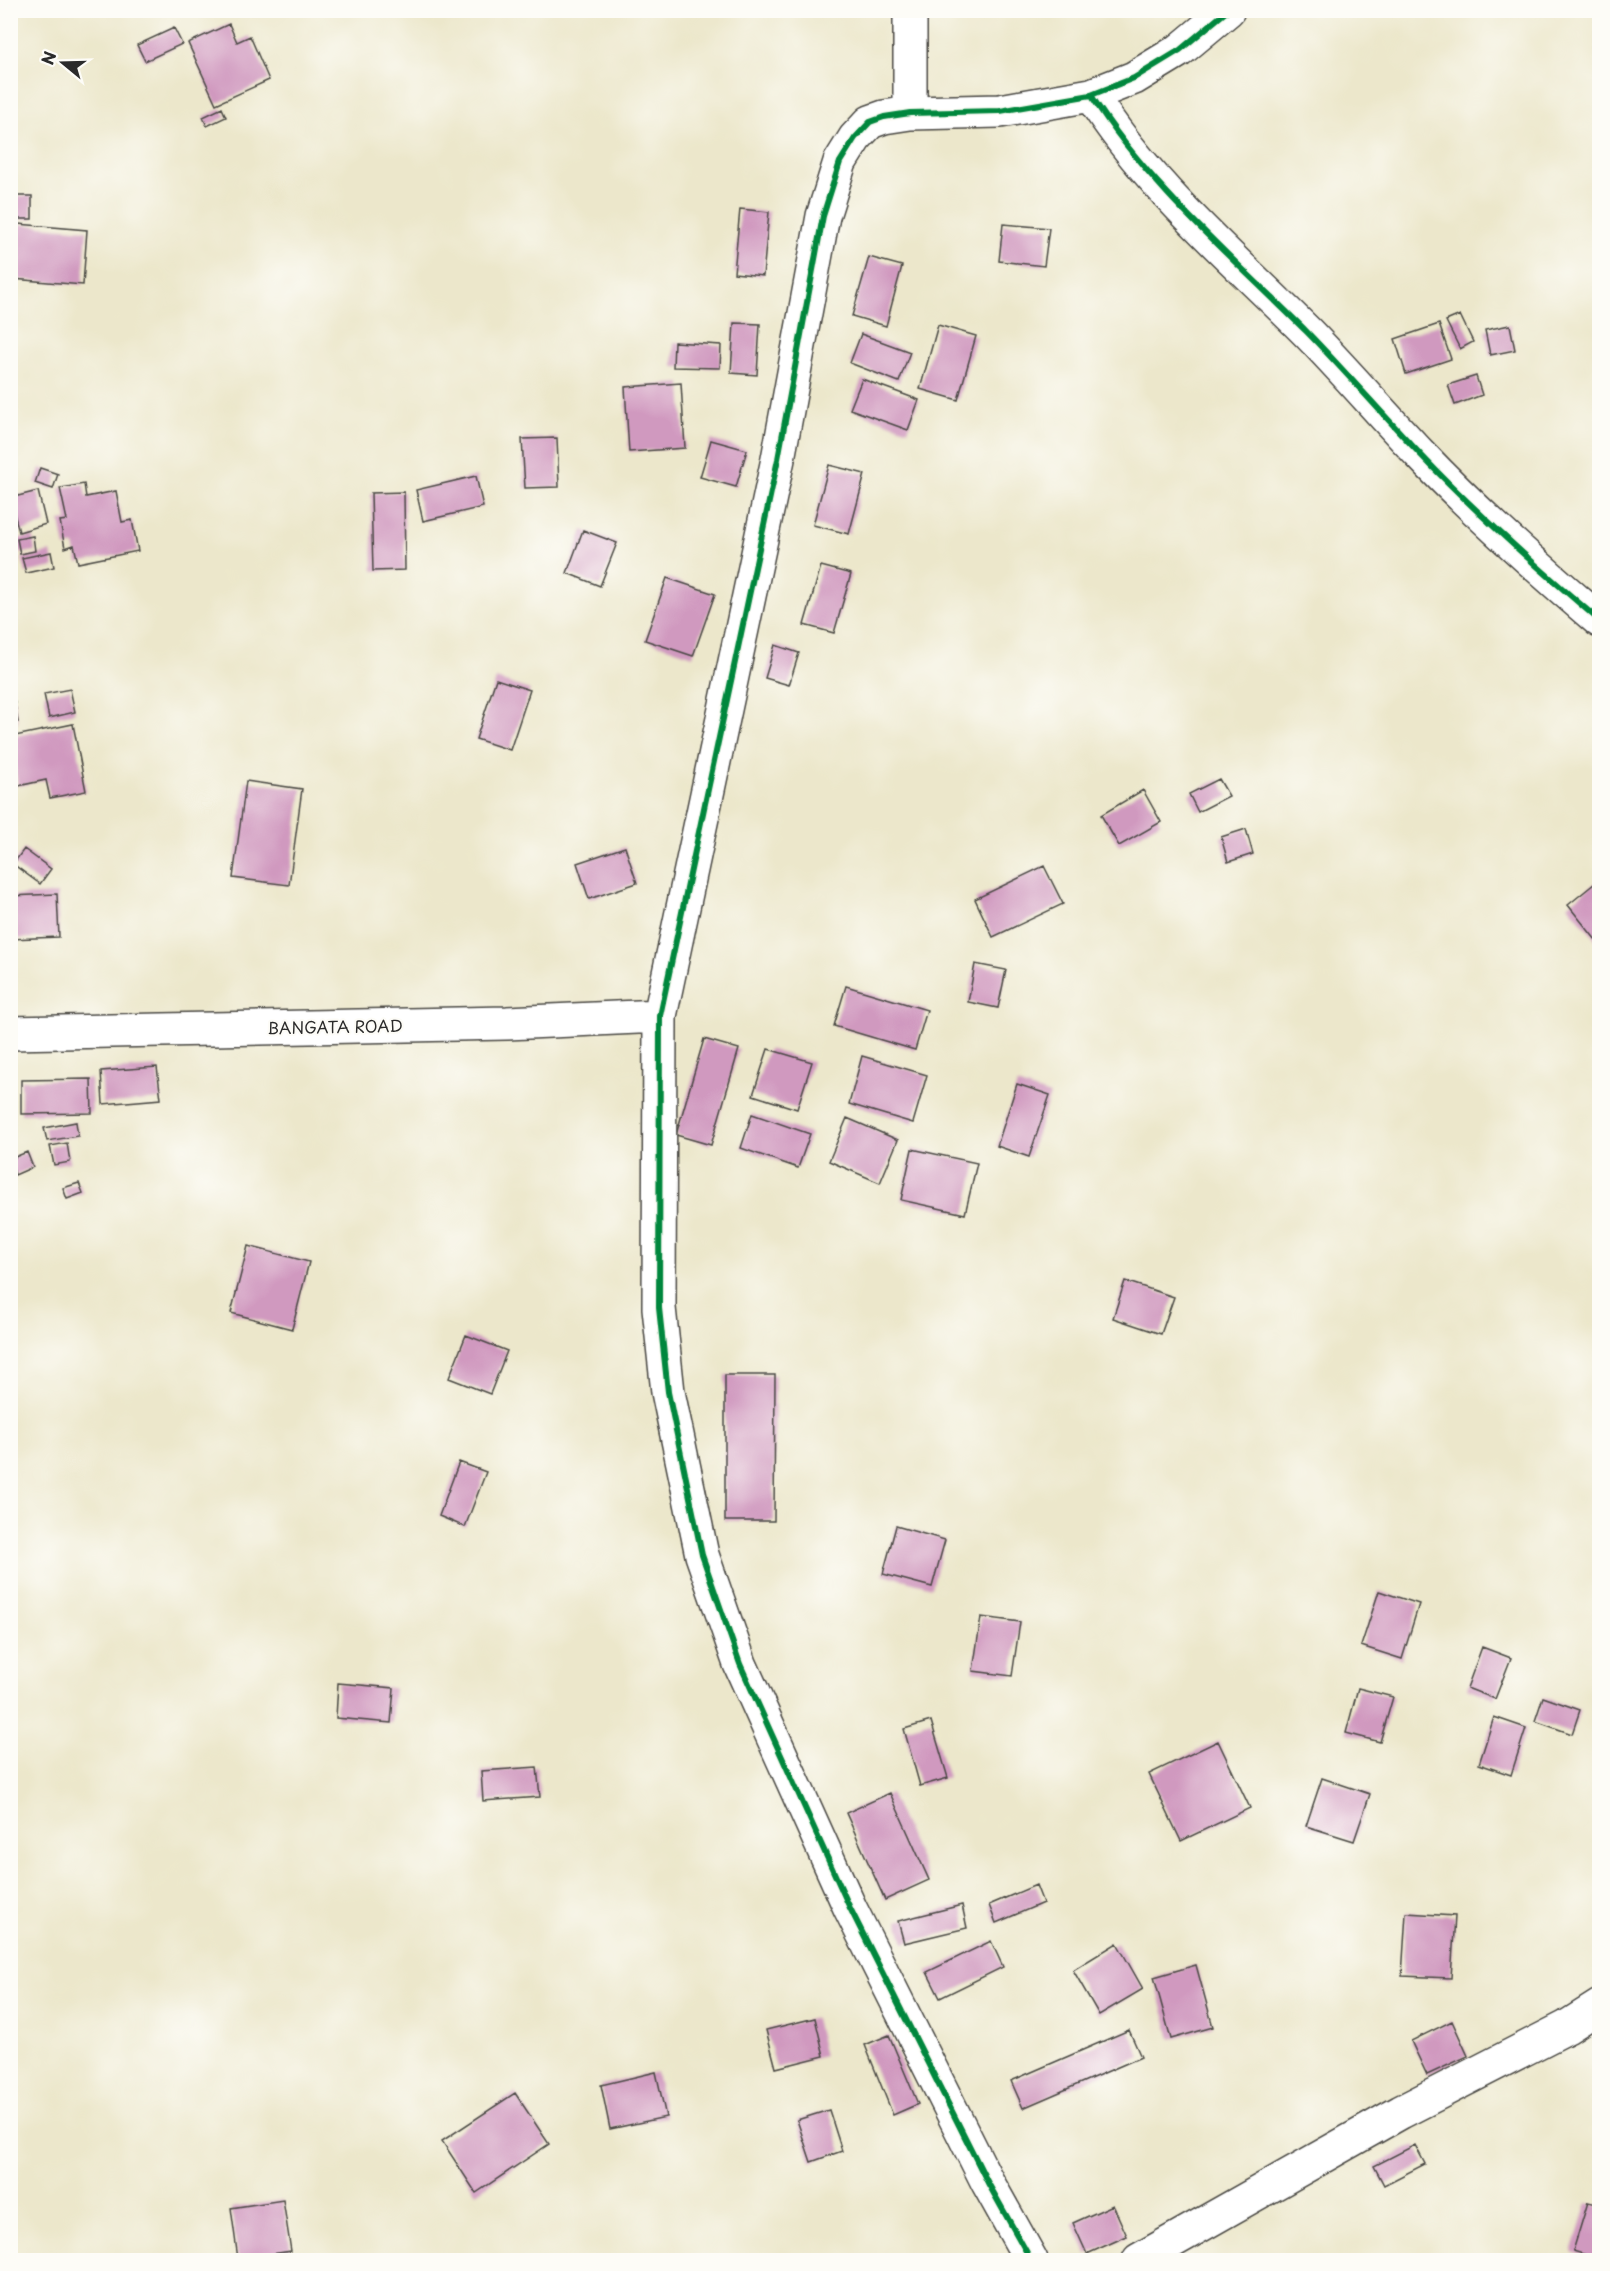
<svg xmlns="http://www.w3.org/2000/svg" width="1610" height="2271" viewBox="0 0 1610 2271" font-family="'Playpen Sans',sans-serif">
<style>
.building{fill:#d099bf}
.lines{fill:none;stroke-linecap:round;stroke-linejoin:round}
.street-casing{stroke:#484743;stroke-width:36}
.street{stroke:#fff;stroke-width:33}
.cycleway-casing{stroke:#fdfcf7;stroke-width:10}
.cycleway{stroke:#00873e;stroke-width:6}
.labels{text-anchor:middle;stroke-width:4.5;stroke-linejoin:round;paint-order:stroke}
.street-label{font-size:16px;fill:#2b2b2b;stroke:#fdfcf7}
</style>
<rect width="100%" height="100%" fill="#fdfcf7"/>
<filter id="ink" filterUnits="userSpaceOnUse"><feTurbulence type="fractalNoise" baseFrequency=".0167" numOctaves="2"/><feDisplacementMap in="SourceGraphic" scale="12" xChannelSelector="R" yChannelSelector="G"/><feConvolveMatrix kernelMatrix="1 2 1 2 8 2 1 2 1" color-interpolation-filters="sRGB"/></filter>
<filter id="wash" filterUnits="userSpaceOnUse"><feTurbulence type="fractalNoise" baseFrequency=".008" numOctaves="4" result="noise"/><feDisplacementMap in="SourceGraphic" scale="24" xChannelSelector="R" yChannelSelector="G"/><feGaussianBlur stdDeviation="1.35" result="paint"/><feColorMatrix in="noise" values="0 0 0 0 0 0 0 0 0 0 0 0 0 0 0 0 0 1.4 0 .05"/><feComposite in="paint" operator="in"/></filter>
<g filter="url(#wash)">
<rect width="100%" height="100%" fill="#ece7cb"/>
<g id="blocks">
<!-- building -->
<path class="building" d="M229,24L237,42L250,36L269,80L216,104L188,43Z
M174,28L182,44L145,61L137,45Z
M222,108L226,117L207,126L203,117Z
M10,196H32V219H10Z
M740,209L769,212L763,276L734,273Z
M18,224L87,230L83,285L13,279Z
M1003,224L1049,228L1044,266L999,261Z
M869,257L902,266L886,326L852,316Z
M1460,315L1473,342L1460,349L1446,321Z
M734,323L760,324L757,375L731,373Z
M1439,324L1451,359L1406,374L1395,339Z
M938,325L976,336L958,400L920,389Z
M1510,325L1515,350L1490,355L1485,330Z
M861,334L910,352L899,382L850,363Z
M674,342L721,345L720,368L673,367Z
M1476,376L1482,395L1455,405L1448,385Z
M862,379L919,400L908,430L850,409Z
M681,383L685,448L629,452L625,387Z
M557,438L559,487L525,488L522,439Z
M711,440L747,450L736,487L700,477Z
M829,465L865,474L849,534L813,525Z
M40,468L58,474L53,489L35,483Z
M476,476L483,507L423,521L416,490Z
M84,484L86,497L116,491L122,522L132,520L138,551L78,563L74,545L65,548L60,521L67,520L60,488Z
M38,491L46,524L19,532L10,498Z
M404,492L405,570L373,571L371,493Z
M583,530L617,543L600,586L567,573Z
M33,536L35,551L20,554L17,539Z
M51,552L54,567L26,573L22,558Z
M821,566L851,574L834,633L804,625Z
M667,578L715,594L693,656L645,640Z
M775,645L799,653L789,685L765,678Z
M496,679L530,690L510,750L476,739Z
M70,689L75,712L49,718L44,694Z
M10,699H14L18,722L10,723Z
M73,724L86,791L50,798L46,780L18,786L10,737Z
M1219,779L1229,796L1198,812L1189,794Z
M246,781L302,789L289,885L233,878Z
M1143,790L1161,822L1119,846L1101,815Z
M1246,829L1253,854L1228,862L1221,837Z
M625,847L637,883L589,899L577,863Z
M24,849L51,869L40,884L13,864Z
M1044,866L1063,904L993,937L975,899Z
M1600,879V937L1596,940L1568,905Z
M57,894L59,937L10,939V896Z
M975,964L1006,970L998,1008L968,1002Z
M846,986L927,1010L915,1050L834,1026Z
M704,1039L739,1049L711,1145L676,1135Z
M768,1049L812,1062L797,1109L753,1095Z
M862,1056L927,1075L913,1123L849,1104Z
M157,1067L161,1099L103,1104L101,1071Z
M91,1079L92,1113L21,1114V1080Z
M1017,1084L1050,1095L1029,1157L997,1146Z
M752,1114L810,1134L798,1168L741,1148Z
M847,1118L898,1140L880,1183L829,1161Z
M76,1122L78,1136L47,1141L44,1128Z
M67,1143L70,1162L54,1165L50,1146Z
M912,1149L977,1163L965,1214L901,1200Z
M27,1152L33,1167L15,1175L10,1159Z
M79,1183L83,1193L67,1199L63,1188Z
M248,1246L309,1262L292,1329L231,1313Z
M1125,1281L1174,1297L1161,1334L1113,1318Z
M466,1335L507,1351L490,1394L449,1378Z
M725,1375H775L774,1521H725Z
M459,1462L486,1472L465,1527L439,1516Z
M896,1526L945,1540L932,1587L883,1574Z
M1379,1591L1419,1604L1402,1659L1361,1646Z
M981,1617L1020,1622L1012,1676L973,1671Z
M1482,1647L1511,1658L1495,1699L1467,1688Z
M1600,1679V1704L1599,1705L1593,1680Z
M338,1683L394,1688L391,1723L336,1718Z
M1358,1688L1393,1697L1380,1742L1346,1733Z
M1543,1697L1580,1710L1572,1734L1535,1721Z
M1494,1717L1526,1728L1511,1775L1479,1764Z
M931,1721L948,1778L920,1786L904,1729Z
M1218,1741L1250,1808L1181,1841L1149,1774Z
M537,1767L540,1797L483,1801L481,1771Z
M1322,1778L1370,1794L1354,1841L1306,1826Z
M890,1793L929,1880L885,1900L846,1813Z
M1036,1885L1043,1903L996,1923L989,1905Z
M962,1905L967,1928L904,1943L898,1921Z
M1406,1913L1455,1916L1451,1978L1402,1976Z
M991,1941L1003,1967L940,1998L927,1972Z
M1117,1943L1143,1989L1099,2015L1073,1970Z
M1196,1965L1213,2027L1171,2039L1154,1977Z
M815,2018L824,2056L776,2068L766,2030Z
M1452,2021L1468,2056L1427,2075L1411,2041Z
M1129,2030L1141,2057L1023,2108L1011,2081Z
M889,2035L918,2104L893,2115L865,2045Z
M656,2072L666,2117L610,2129L601,2085Z
M515,2093L549,2144L476,2193L442,2141Z
M829,2110L842,2151L811,2162L797,2120Z
M1415,2145L1425,2164L1384,2185L1374,2166Z
M283,2200L291,2251L238,2259L231,2208Z
M1588,2202L1600,2205V2259L1573,2251Z
M1113,2205L1127,2236L1087,2254L1073,2223Z"/>
</g>
</g>
<g filter="url(#ink)">
<use href="#blocks" fill-opacity="0" stroke="#484743" stroke-width="1.5"/>
<g class="lines">
<defs>
<path id="street" d="M1091,95C1148,186 1231,256 1307,332C1346,372 1382,414 1421,455C1477,514 1538,568 1600,621
M910,113V10
M10,1033L507,1023L660,1016
M1031,2260L988,2183L850,1908L740,1664L702,1555L668,1392L659,1308L660,1016L778,459L823,216L840,162L855,138L870,122L884,117L910,113L1000,111L1091,95L1134,78L1180,50L1228,10
M1139,2260L1401,2112L1567,2027L1600,2006"/>
</defs>
<!-- street casing -->
<use href="#street" class="street-casing"/>
<!-- street -->
<use href="#street" class="street"/>
<defs>
<path id="cycleway" d="M1091,95C1148,186 1231,256 1307,332C1346,372 1382,414 1421,455C1477,514 1538,568 1600,621
M1031,2260L988,2183L850,1908L740,1664L702,1555L668,1392L659,1308L660,1016L778,459L823,216L840,162L855,138L870,122L884,117L910,113L1000,111L1091,95L1134,78L1180,50L1228,10"/>
</defs>
<!-- cycleway casing -->
<use href="#cycleway" class="cycleway-casing"/>
<!-- cycleway -->
<use href="#cycleway" class="cycleway"/>
</g>
</g>
<g class="labels">
<!-- street labels -->
<g class="street-label">
<text transform="translate(335 1027) rotate(-1)" y="6">BANGATA ROAD</text>
</g>
</g>
<!-- margin -->
<rect width="1610" height="2271" fill="none" stroke="#fdfcf7" stroke-width="36"/>
<!-- north arrow -->
<g transform="translate(63 63) rotate(289)" stroke="#fdfcf7" stroke-width="4.5" paint-order="stroke">
<path d="M0-4.5L10 22L0 15L-10 22Z" fill="#2b2b2b"/>
<text y="-9" font-size="16" font-weight="bold" text-anchor="middle" fill="#2b2b2b">N</text>
</g>
</svg>
